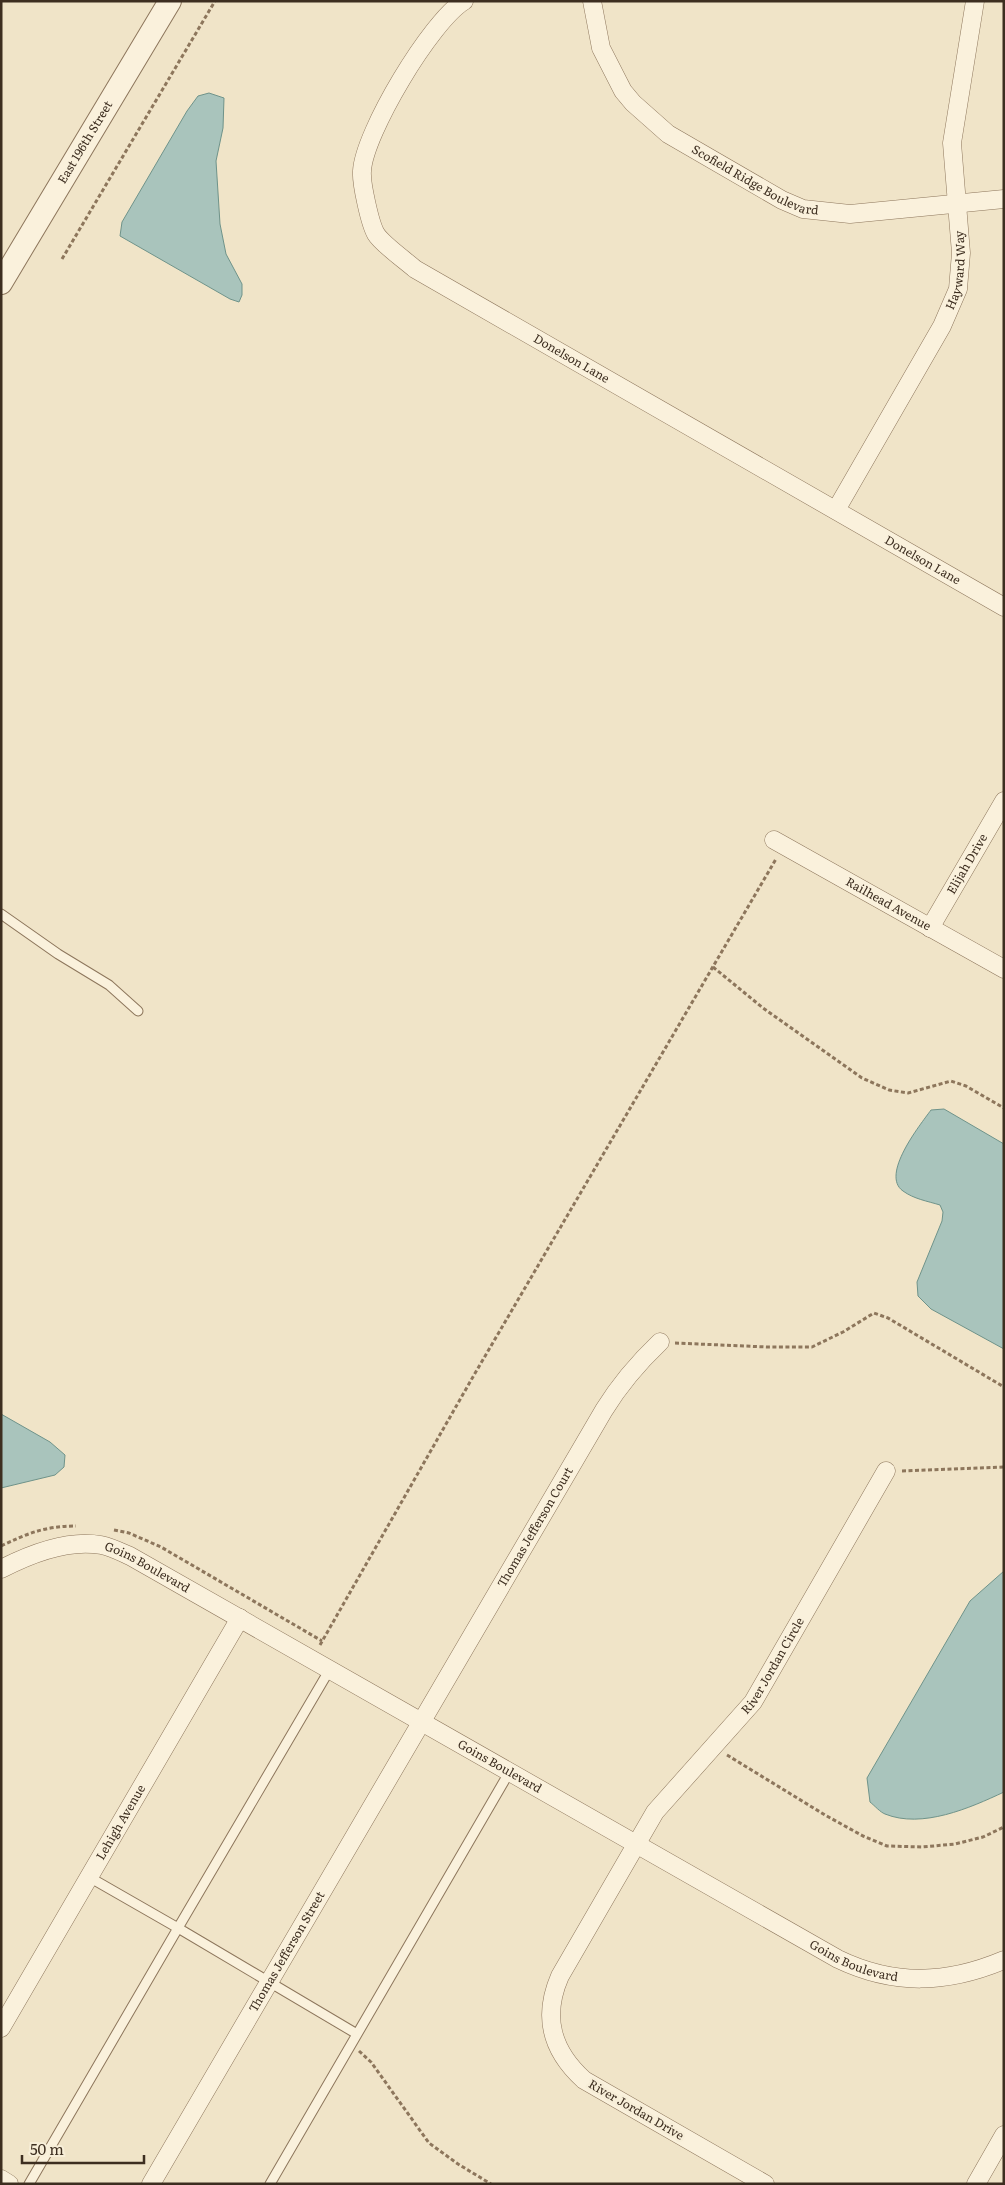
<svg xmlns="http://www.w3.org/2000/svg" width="1005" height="2185" viewBox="0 0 1005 2185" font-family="Literata,serif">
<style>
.water{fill:#a9c4bc;stroke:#6f938a}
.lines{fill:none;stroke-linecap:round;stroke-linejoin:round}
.service-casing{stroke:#8d765c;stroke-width:11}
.minor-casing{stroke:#8d765c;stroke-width:19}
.tertiary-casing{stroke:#8d765c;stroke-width:24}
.path{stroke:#8d765c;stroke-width:3;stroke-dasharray:4 2.5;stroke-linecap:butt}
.service{stroke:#faf1dc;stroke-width:9}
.minor{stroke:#faf1dc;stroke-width:18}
.tertiary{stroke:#faf1dc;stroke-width:22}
.labels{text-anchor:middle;stroke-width:5;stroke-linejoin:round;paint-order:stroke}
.street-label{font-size:12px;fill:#3d2e20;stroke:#f7eed8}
</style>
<rect width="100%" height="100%" fill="#f0e4c8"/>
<!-- water -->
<path class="water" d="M209,93L224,98L223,128L216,161L220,224L226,254L242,284V295L239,302L230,299L120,236L122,222L187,111L198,96Z
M944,1109L1004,1144V1349L931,1309L918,1296L917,1282L942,1221L943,1212L940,1205C927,1201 914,1199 903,1191C880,1175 920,1125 931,1110Z
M1,1414L50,1442L65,1455L64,1467L55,1475L1,1488Z
M1004,1571V1792C970,1808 922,1829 885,1814C880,1812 875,1806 870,1802L867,1778L970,1601Z"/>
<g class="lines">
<defs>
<path id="service" d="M1,914L58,954L109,985L138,1011
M330,1669L178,1928L357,2034
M29,2184L178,1928L89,1877
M270,2184L510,1771"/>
<g id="minor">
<path id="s1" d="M464,1C431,21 364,133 362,171C361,183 370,224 376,234C382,244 406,261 415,269L1004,607"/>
<path id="s2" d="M592,1L601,48L623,91L633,103L668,134L782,200L803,209L850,214L1004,199"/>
<path id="s3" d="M836,510L942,326L958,289L961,253L952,143L975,1"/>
<path id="s4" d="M774,840L1004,969"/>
<path id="s5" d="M930,928L1004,801"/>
<path id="s6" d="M1,1569C30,1554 68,1539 101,1545C111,1547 121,1552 130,1556L838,1959C894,1986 947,1984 1004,1960"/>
<path id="s7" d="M1,2028L240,1618"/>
<path d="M1,2179L9,2184"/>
<path id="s8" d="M151,2184L604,1410C620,1384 638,1363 660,1342"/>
<path id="s9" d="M765,2184L584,2080C552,2051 542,2017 560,1976L655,1812L753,1702L886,1471"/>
<path d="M976,2184L1004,2135"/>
</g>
<g id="tertiary">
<path id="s10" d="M1,283L170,1"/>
</g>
</defs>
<!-- service casing -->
<use href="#service" class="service-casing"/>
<!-- minor casing -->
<use href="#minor" class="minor-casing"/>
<!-- tertiary casing -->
<use href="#tertiary" class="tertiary-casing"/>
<!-- path -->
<path class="path" d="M62,259L215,1
M713,967L763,1008L862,1078L889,1090L908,1093L951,1081L966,1086L1004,1108
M675,1343L767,1347H812L843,1332L874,1313L888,1318L1004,1387
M902,1471L1004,1467
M114,1530L129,1533L161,1547L322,1641
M1,1546C28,1533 46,1526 76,1526
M320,1645L474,1375L776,859
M727,1755L825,1815L863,1836L887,1846L922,1847L955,1844L983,1837L1004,1827
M359,2051L371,2062L429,2143L458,2164L491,2184"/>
<!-- service -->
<use href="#service" class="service"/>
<!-- minor -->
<use href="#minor" class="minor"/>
<!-- tertiary -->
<use href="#tertiary" class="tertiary"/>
</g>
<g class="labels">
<!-- street labels -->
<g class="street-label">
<text dy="4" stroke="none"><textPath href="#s10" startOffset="164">East 196th Street</textPath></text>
<text dy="4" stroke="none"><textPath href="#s2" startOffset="258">Scofield Ridge Boulevard</textPath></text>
<text dy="4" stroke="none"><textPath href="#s3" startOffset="271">Hayward Way</textPath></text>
<text dy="4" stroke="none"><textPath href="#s1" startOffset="499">Donelson Lane</textPath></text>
<text dy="4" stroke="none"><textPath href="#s1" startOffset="904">Donelson Lane</textPath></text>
<text dy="4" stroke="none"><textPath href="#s5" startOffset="74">Elijah Drive</textPath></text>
<text dy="4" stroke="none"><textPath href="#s4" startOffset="131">Railhead Avenue</textPath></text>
<text dy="4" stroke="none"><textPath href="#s8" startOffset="761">Thomas Jefferson Court</textPath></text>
<text dy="4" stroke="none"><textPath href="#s6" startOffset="156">Goins Boulevard</textPath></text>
<text dy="4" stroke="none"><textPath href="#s9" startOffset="702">River Jordan Circle</textPath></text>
<text dy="4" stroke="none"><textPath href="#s6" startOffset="561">Goins Boulevard</textPath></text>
<text dy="4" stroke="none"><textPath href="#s7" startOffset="238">Lehigh Avenue</textPath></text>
<text dy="4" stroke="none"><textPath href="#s8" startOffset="269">Thomas Jefferson Street</textPath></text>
<text dy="4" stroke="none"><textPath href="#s6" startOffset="966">Goins Boulevard</textPath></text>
<text transform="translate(636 2110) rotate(30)" y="4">River Jordan Drive</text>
</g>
</g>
<!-- border -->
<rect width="1005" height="2185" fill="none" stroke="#3d2e20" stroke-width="5"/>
<!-- scale -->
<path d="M22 2155v8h122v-8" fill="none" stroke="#3d2e20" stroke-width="2.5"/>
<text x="30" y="2155" font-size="15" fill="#3d2e20" stroke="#f7eed8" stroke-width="4" paint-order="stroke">50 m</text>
</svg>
